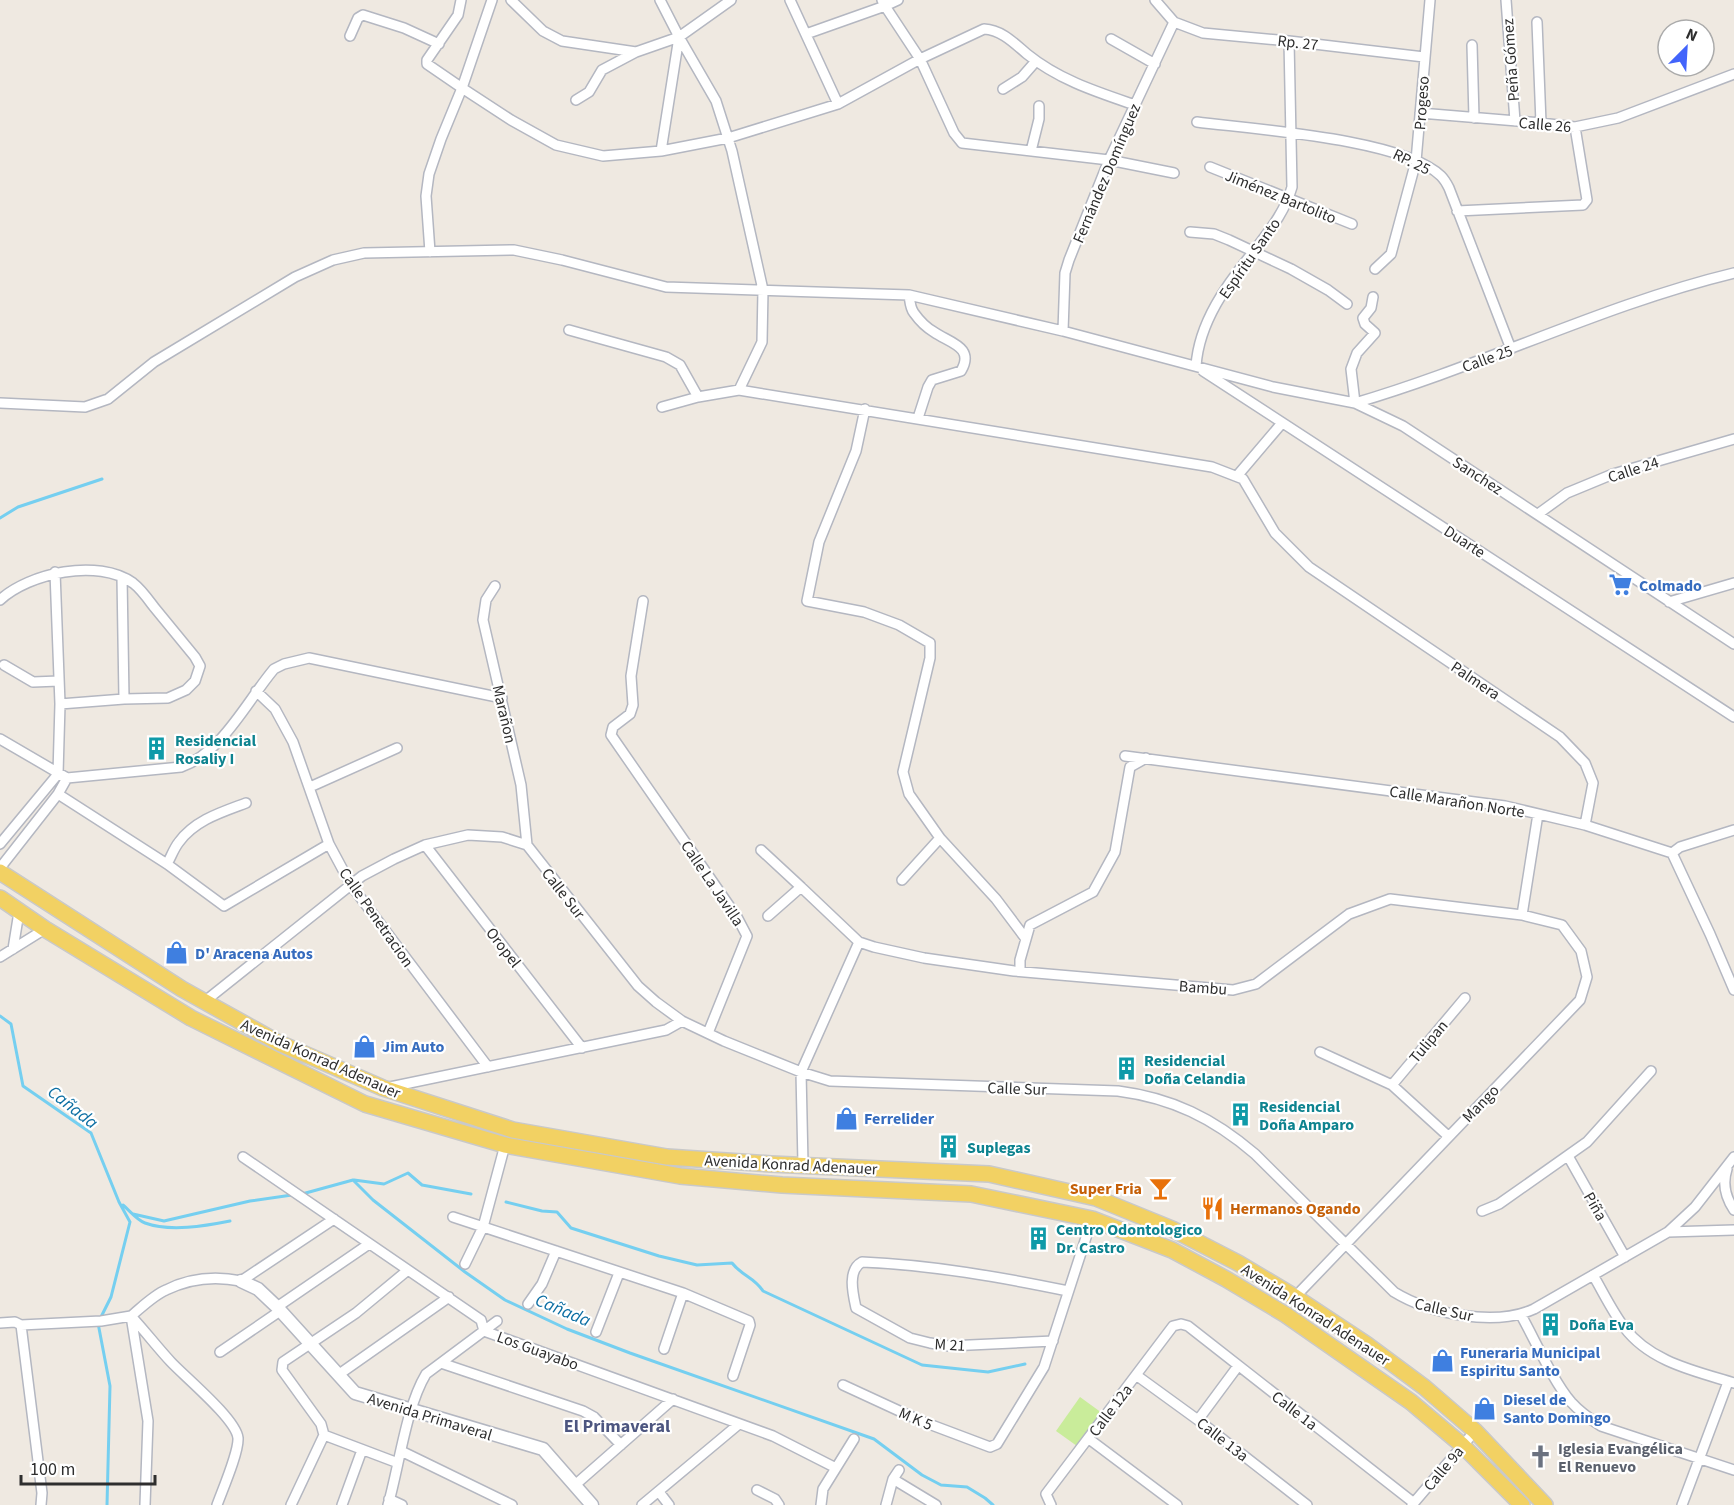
<svg xmlns="http://www.w3.org/2000/svg" width="1734" height="1505" viewBox="0 0 1734 1505" font-family="'Source Sans 3',sans-serif">
<style>
.pitch{fill:#c9ec9a}
.lines{fill:none;stroke-linecap:round;stroke-linejoin:round}
.stream{stroke:#75cff0;stroke-width:3}
.minor-casing{stroke:#b4b7c1;stroke-width:12}
.tertiary-casing{stroke:#b4b7c1;stroke-width:15}
.primary-casing{stroke:#c9c9c9;stroke-width:18}
.minor{stroke:#fff;stroke-width:9}
.tertiary{stroke:#fff;stroke-width:12}
.primary{stroke:#f2d163;stroke-width:15}
.labels{text-anchor:middle;stroke-width:4.5;stroke-linejoin:round;paint-order:stroke}
.street-label{font-size:16px;fill:#2e2e2e;stroke:#fff}
.shop-label{font-size:16px;font-weight:bold;fill:#366cbe;stroke:#fff;text-anchor:start}
.culture-label{font-size:16px;font-weight:bold;fill:#0d838f;stroke:#fff;text-anchor:start}
.food-label{font-size:16px;font-weight:bold;fill:#c56008;stroke:#fff;text-anchor:end}
.worship-label{font-size:16px;font-weight:bold;fill:#5b616d;stroke:#fff;text-anchor:start}
.water-label{font-size:18px;font-style:italic;fill:#0d6fa3;stroke:#fff}
.neighbourhood-label{font-size:18px;font-weight:bold;fill:#4d5680;stroke:#fff}
</style>
<rect width="100%" height="100%" fill="#efe9e1"/>
<!-- pitch -->
<path class="pitch" d="M1080,1397L1102,1413L1077,1446L1056,1431Z"/>
<g class="lines">
<!-- stream -->
<path class="stream" d="M0,518L18,507L102,479
M0,1016L11,1024L23,1086L91,1133L119,1202L130,1222L111,1297L98,1323L110,1386L107,1505
M354,1180L384,1184L408,1173L422,1185L471,1194
M302,1194L353,1180L373,1200L465,1272L505,1300L567,1329L630,1353L874,1439L922,1475L941,1485L967,1487L985,1498L993,1505
M506,1202L542,1211L557,1212L571,1228L659,1256L697,1265L732,1263C742,1276 754,1277 763,1291L922,1365L988,1372L1025,1364
M123,1205C129,1210 137,1220 145,1223C170,1232 205,1226 230,1221
M133,1214L164,1221L250,1201L292,1195"/>
<defs>
<path id="minor" d="M461,0L458,15L427,60V64L462,88L492,0
M511,0L543,31L562,41L636,52L679,37L731,0
M660,0L679,37L716,101L732,151L763,290L762,342L739,390L698,397L662,407
M790,0L838,104
M882,0L885,6L898,0
M1155,0L1174,22L1203,33L1289,41L1424,57
M1506,0L1515,121
M1537,22L1541,123
M806,34L885,6L920,59L954,133L962,143L1109,160L1174,173
M350,36L358,18L363,15L404,28L439,44
M1111,39L1155,64
M1472,45L1474,118
M1003,89L1022,77L1036,61
M576,100L589,92L602,70L636,52
M1420,113L1541,123L1575,127L1618,118L1734,74
M1197,122C1252,129 1404,139 1441,176C1444,179 1447,184 1449,188L1511,349
M661,151L679,37
M1031,151L1039,119V106
M1210,167L1352,224
M1457,211L1583,205L1587,200L1575,127
M1190,232L1214,234L1229,240L1291,269L1328,290L1347,304
M430,252L426,196L429,174L441,139L462,88L511,120L556,145L603,156L661,151L728,138L838,104L920,59L984,29C1002,30 1014,43 1027,54C1059,80 1097,92 1135,105
M1375,269L1391,254L1416,161L1430,0
M909,295C910,301 910,308 914,313C919,320 927,328 934,332C950,343 975,347 961,371L932,380L928,387L918,418
M1373,297L1371,308L1363,318L1365,324L1375,333L1357,353L1351,369L1355,403C1482,366 1605,304 1734,273
M569,330L666,357L680,365L698,397
M1063,331L1065,273L1069,260L1109,160L1174,22
M1196,366C1199,322 1227,284 1254,251C1269,231 1285,212 1292,187L1289,41
M1203,371L1734,717
M739,390L1212,467L1243,479L1275,533L1309,567L1560,737L1585,763L1593,783L1585,825
M0,403L85,407L108,399L154,362L295,277L333,260L364,253L514,250L562,260L666,287L909,295L1063,331L1273,387L1355,403L1403,426L1734,644
M865,409L856,451L819,542L807,601L864,612L899,625L930,643V658L903,772L909,794L940,838
M1237,476L1282,423
M1538,514L1567,493L1613,474L1734,439
M122,577L124,699
M495,586L486,600L483,620L521,785L527,845
M0,600C29,573 98,558 133,583C141,589 148,599 154,607C168,624 181,640 195,657L200,666L195,681L186,690L168,698L124,699L60,704
M643,601L631,676L633,705L630,714L613,727L611,735L737,917L747,936L708,1033
M1669,602L1734,583
M4,665L33,682L59,681
M256,691L275,709L293,742L329,844L351,885L488,1067
M0,739L67,778L181,767C222,753 247,701 274,669L284,664L309,658L502,698
M1125,756L1505,806L1585,825L1672,853L1710,934L1734,990
M310,787L397,748
M58,794L167,864L224,906L329,844
M0,844L58,774L60,704L55,572
M425,845L582,1048
M527,845L638,986L656,1002L682,1021L724,1041L801,1072L830,1081L1118,1091C1172,1098 1213,1118 1255,1154L1394,1292C1430,1314 1495,1327 1534,1309L1668,1232L1695,1207L1734,1157
M761,850L801,887
M1672,853L1680,847L1734,830
M167,864C171,857 174,848 179,842C195,820 222,812 246,803
M0,868L58,794L67,778
M902,880L940,838L996,899L1026,939
M1522,915L1538,814
M768,916L801,887L859,942L874,947L924,958L1014,971L1233,990L1256,984L1349,914L1390,899L1522,915L1562,925L1581,951L1587,977L1580,1000L1295,1297
M13,949L19,912
M0,957L45,929
M1020,971V960L1030,925L1093,892L1115,852L1130,767L1146,758
M204,1002L362,876L394,859L425,845L468,835L502,837L527,845
M1320,1052L1392,1085L1448,1136
M1392,1085L1465,998
M390,1087L666,1030L682,1021
M1568,1156L1625,1257
M243,1157L481,1320L484,1331L773,1436L836,1468
M803,1164L801,1072L859,942
M1727,1169C1722,1184 1726,1198 1734,1210
M1482,1211L1499,1204L1587,1142L1651,1071
M453,1217L683,1293L749,1321L750,1325L733,1376
M1668,1232L1734,1230
M465,1264L483,1227L505,1145
M1593,1275C1603,1292 1612,1311 1624,1327C1650,1362 1695,1371 1734,1383
M528,1304L542,1284L556,1251
M277,1307L369,1244
M1521,1315C1535,1340 1553,1381 1571,1402C1580,1412 1590,1419 1601,1426L1734,1470
M0,1323L15,1322L21,1325L42,1493L41,1505
M21,1325L101,1321L131,1316C145,1331 157,1347 171,1362C185,1377 236,1419 238,1438C239,1452 222,1491 217,1505
M596,1332L619,1273
M1053,1341L949,1346L930,1343L910,1338L856,1308C853,1294 847,1270 862,1262C932,1265 1000,1277 1068,1291
M664,1349L683,1293
M220,1352L280,1311
M441,1363L583,1411L594,1417L621,1445
M338,1375L449,1297
M1136,1375L1198,1420L1307,1505
M843,1385L921,1421L990,1447L997,1444L1044,1367L1092,1219
M1198,1420L1238,1366
M324,1435L398,1463
M1089,1439L1177,1505
M401,1451L512,1505
M893,1479L936,1505
M575,1485L673,1399
M757,1490L775,1499L779,1505
M659,1492L669,1505
M389,1499L402,1505
M145,1505L148,1421L131,1316C142,1307 154,1295 166,1290C190,1278 216,1276 241,1281L334,1219
M291,1505L324,1435L321,1424L282,1370L283,1362L356,1313L408,1270
M342,1505L362,1450
M388,1505C399,1467 406,1407 426,1374L497,1321
M642,1505L739,1424
M821,1505L823,1489L854,1439
M886,1505L893,1479L899,1470
M1051,1505L1046,1494L1173,1326L1181,1324L1188,1326L1414,1503
M1412,1505L1475,1431
M1682,1505L1728,1382"/>
<path id="tertiary" d="M241,1281L258,1289L277,1307L355,1393L543,1449L592,1505"/>
<path id="primary" d="M0,872L182,989L279,1043L383,1088L513,1130L667,1157L771,1164L989,1174L1096,1198L1172,1229L1238,1263L1295,1297L1366,1344L1424,1387L1475,1431L1545,1505
M0,898L45,929L191,1018L365,1104L505,1145L680,1176L782,1185L971,1194L1092,1219L1172,1250L1226,1279L1286,1315L1411,1402L1462,1445L1522,1505"/>
</defs>
<!-- minor casing -->
<use href="#minor" class="minor-casing"/>
<!-- tertiary casing -->
<use href="#tertiary" class="tertiary-casing"/>
<!-- primary casing -->
<use href="#primary" class="primary-casing"/>
<!-- minor -->
<use href="#minor" class="minor"/>
<!-- tertiary -->
<use href="#tertiary" class="tertiary"/>
<!-- primary -->
<use href="#primary" class="primary"/>
</g>
<!-- icons -->
<defs>
<symbol id="supermarket-bare" viewBox="-9 -9 18 18"><path d="M-6-5.5h2.5l.6 2H6L4.5 2H-2.5L-4.4-4H-6ZM-1.5 3.2a1.3 1.3 0 1 0 .1 0ZM3 3.2a1.3 1.3 0 1 0 .1 0Z" fill="#3f7fe0" stroke="#fff" stroke-width="2.5" paint-order="stroke"/></symbol>
<symbol id="building-bare" viewBox="-9 -9 18 18"><path d="M-4-6H4V6H1V3H-1V6H-4ZM-2.5-4.3h1.7v1.8h-1.7ZM.8-4.3h1.7v1.8H.8ZM-2.5-1h1.7V.8h-1.7ZM.8-1h1.7V.8H.8Z" fill="#0f9aa8" stroke="#fff" stroke-width="2.5" paint-order="stroke"/></symbol>
<symbol id="shop-bare" viewBox="-9 -9 18 18"><path d="M-5-2.5h2.3a2.7 3.5 0 0 1 5.4 0H5L5.5 6h-11ZM-1.5-2.5h3a1.5 2.3 0 0 0-3 0Z" fill="#3f7fe0" stroke="#fff" stroke-width="2.5" paint-order="stroke"/></symbol>
<symbol id="bar-bare" viewBox="-9 -9 18 18"><path d="M-6-5H6L.8 .8V4.5H3.5V6h-7V4.5H-.8V.8Z" fill="#e8710a" stroke="#fff" stroke-width="2.5" paint-order="stroke"/></symbol>
<symbol id="restaurant-bare" viewBox="-9 -9 18 18"><path d="M-5-6h1v4h1v-4h1v4h1v-4h1v5L-1.5 .5V6h-2V.5L-5-1ZM5-6V6H3V1.5H1.5Q1.5-4 5-6Z" fill="#e8710a" stroke="#fff" stroke-width="2.5" paint-order="stroke"/></symbol>
<symbol id="church-bare" viewBox="-9 -9 18 18"><path d="M-1.2-6h2.4v3.5h3.3v2.4h-3.3V6h-2.4V-.1h-3.3v-2.4h3.3Z" fill="#6b7280" stroke="#fff" stroke-width="2.5" paint-order="stroke"/></symbol>
</defs>
<g fill-rule="evenodd">
<use href="#supermarket-bare" x="1604" y="568" width="33" height="33"/>
<use href="#building-bare" x="140" y="732" width="33" height="33"/>
<use href="#shop-bare" x="160" y="936" width="33" height="33"/>
<use href="#shop-bare" x="348" y="1030" width="33" height="33"/>
<use href="#building-bare" x="1110" y="1052" width="33" height="33"/>
<use href="#building-bare" x="1224" y="1098" width="33" height="33"/>
<use href="#shop-bare" x="830" y="1102" width="33" height="33"/>
<use href="#building-bare" x="932" y="1130" width="33" height="33"/>
<use href="#bar-bare" x="1144" y="1172" width="33" height="33"/>
<use href="#restaurant-bare" x="1196" y="1192" width="33" height="33"/>
<use href="#building-bare" x="1022" y="1222" width="33" height="33"/>
<use href="#building-bare" x="1534" y="1308" width="33" height="33"/>
<use href="#shop-bare" x="1426" y="1344" width="33" height="33"/>
<use href="#shop-bare" x="1468" y="1392" width="33" height="33"/>
<use href="#church-bare" x="1524" y="1440" width="33" height="33"/>
</g>
<g class="labels">
<!-- street labels -->
<g class="street-label">
<text transform="translate(1298 42) rotate(6)" y="6">Rp. 27</text>
<text transform="translate(1510 60) rotate(-94)" y="6">Peña Gómez</text>
<text transform="translate(1421 103) rotate(-86)" y="6">Progeso</text>
<text transform="translate(1545 124) rotate(5)" y="6">Calle 26</text>
<text transform="translate(1412 161) rotate(26)" y="6">RP. 25</text>
<text transform="translate(1106 173) rotate(-67)" y="6">Fernández Domínguez</text>
<text transform="translate(1281 196) rotate(22)" y="6">Jiménez Bartolito</text>
<text transform="translate(1249 258) rotate(-55)" y="6">Espíritu Santo</text>
<text transform="translate(1487 358) rotate(-20)" y="6">Calle 25</text>
<text transform="translate(1633 469) rotate(-18)" y="6">Calle 24</text>
<text transform="translate(1478 475) rotate(33)" y="6">Sanchez</text>
<text transform="translate(1465 541) rotate(33)" y="6">Duarte</text>
<text transform="translate(1476 680) rotate(34)" y="6">Palmera</text>
<text transform="translate(505 714) rotate(77)" y="6">Marañon</text>
<text transform="translate(1457 801) rotate(9)" y="6">Calle Marañon Norte</text>
<text transform="translate(713 883) rotate(56)" y="6">Calle La Javilla</text>
<text transform="translate(564 893) rotate(52)" y="6">Calle Sur</text>
<text transform="translate(377 917) rotate(55)" y="6">Calle Penetracion</text>
<text transform="translate(504 947) rotate(52)" y="6">Oropel</text>
<text transform="translate(1203 987) rotate(4)" y="6">Bambu</text>
<text transform="translate(1428 1041) rotate(-50)" y="6">Tulipan</text>
<text transform="translate(321 1058) rotate(24)" y="6">Avenida Konrad Adenauer</text>
<text transform="translate(1017 1088) rotate(2)" y="6">Calle Sur</text>
<text transform="translate(1480 1103) rotate(-46)" y="6">Mango</text>
<text transform="translate(791 1164) rotate(3)" y="6">Avenida Konrad Adenauer</text>
<text transform="translate(1596 1206) rotate(60)" y="6">Piña</text>
<text transform="translate(1444 1309) rotate(13)" y="6">Calle Sur</text>
<text transform="translate(1316 1314) rotate(33)" y="6">Avenida Konrad Adenauer</text>
<text transform="translate(950 1344) rotate(3)" y="6">M 21</text>
<text transform="translate(538 1350) rotate(20)" y="6">Los Guayabo</text>
<text transform="translate(1110 1410) rotate(-53)" y="6">Calle 12a</text>
<text transform="translate(1295 1410) rotate(38)" y="6">Calle 1a</text>
<text transform="translate(430 1416) rotate(17)" y="6">Avenida Primaveral</text>
<text transform="translate(916 1418) rotate(23)" y="6">M K 5</text>
<text transform="translate(1223 1439) rotate(38)" y="6">Calle 13a</text>
<text transform="translate(1443 1468) rotate(-50)" y="6">Calle 9a</text>
</g>
<!-- shop labels -->
<g class="shop-label">
<text x="1639" y="591">Colmado</text>
<text x="195" y="959">D' Aracena Autos</text>
<text x="382" y="1052">Jim Auto</text>
<text x="864" y="1124">Ferrelider</text>
<text x="1460" y="1358">Funeraria Municipal<tspan x="1460" dy="18">Espiritu Santo</tspan></text>
<text x="1503" y="1405">Diesel de<tspan x="1503" dy="18">Santo Domingo</tspan></text>
</g>
<!-- culture labels -->
<g class="culture-label">
<text x="175" y="746">Residencial<tspan x="175" dy="18">Rosaliy I</tspan></text>
<text x="1144" y="1066">Residencial<tspan x="1144" dy="18">Doña Celandia</tspan></text>
<text x="1259" y="1112">Residencial<tspan x="1259" dy="18">Doña Amparo</tspan></text>
<text x="967" y="1153">Suplegas</text>
<text x="1056" y="1235">Centro Odontologico<tspan x="1056" dy="18">Dr. Castro</tspan></text>
<text x="1569" y="1330">Doña Eva</text>
</g>
<!-- food labels -->
<g class="food-label">
<text x="1142" y="1194">Super Fria</text>
<text x="1230" y="1214" text-anchor="start">Hermanos Ogando</text>
</g>
<!-- worship labels -->
<g class="worship-label">
<text x="1558" y="1454">Iglesia Evangélica<tspan x="1558" dy="18">El Renuevo</tspan></text>
</g>
<!-- water labels -->
<g class="water-label">
<text transform="translate(73 1107) rotate(38)" y="6">Cañada</text>
<text transform="translate(563 1310) rotate(23)" y="6">Cañada</text>
</g>
<!-- neighbourhood labels -->
<g class="neighbourhood-label">
<text x="617" y="1432">El Primaveral</text>
</g>
</g>
<!-- north arrow -->
<g transform="translate(1686 48) rotate(24)"><circle r="28" fill="#ffffff" stroke="#ababab" stroke-width="1.5"/>
<path d="M0-4.5L10 22L0 15L-10 22Z" fill="#4264fb"/>
<text y="-9" font-size="16" font-weight="bold" text-anchor="middle" fill="#2e2e2e">N</text>
</g>
<!-- scale -->
<path d="M21 1475v9h134v-9" fill="none" stroke="#2e2e2e" stroke-width="3"/>
<text x="30" y="1475" font-size="18" fill="#2e2e2e" stroke="#ffffff" stroke-width="4.5" paint-order="stroke">100 m</text>
</svg>
